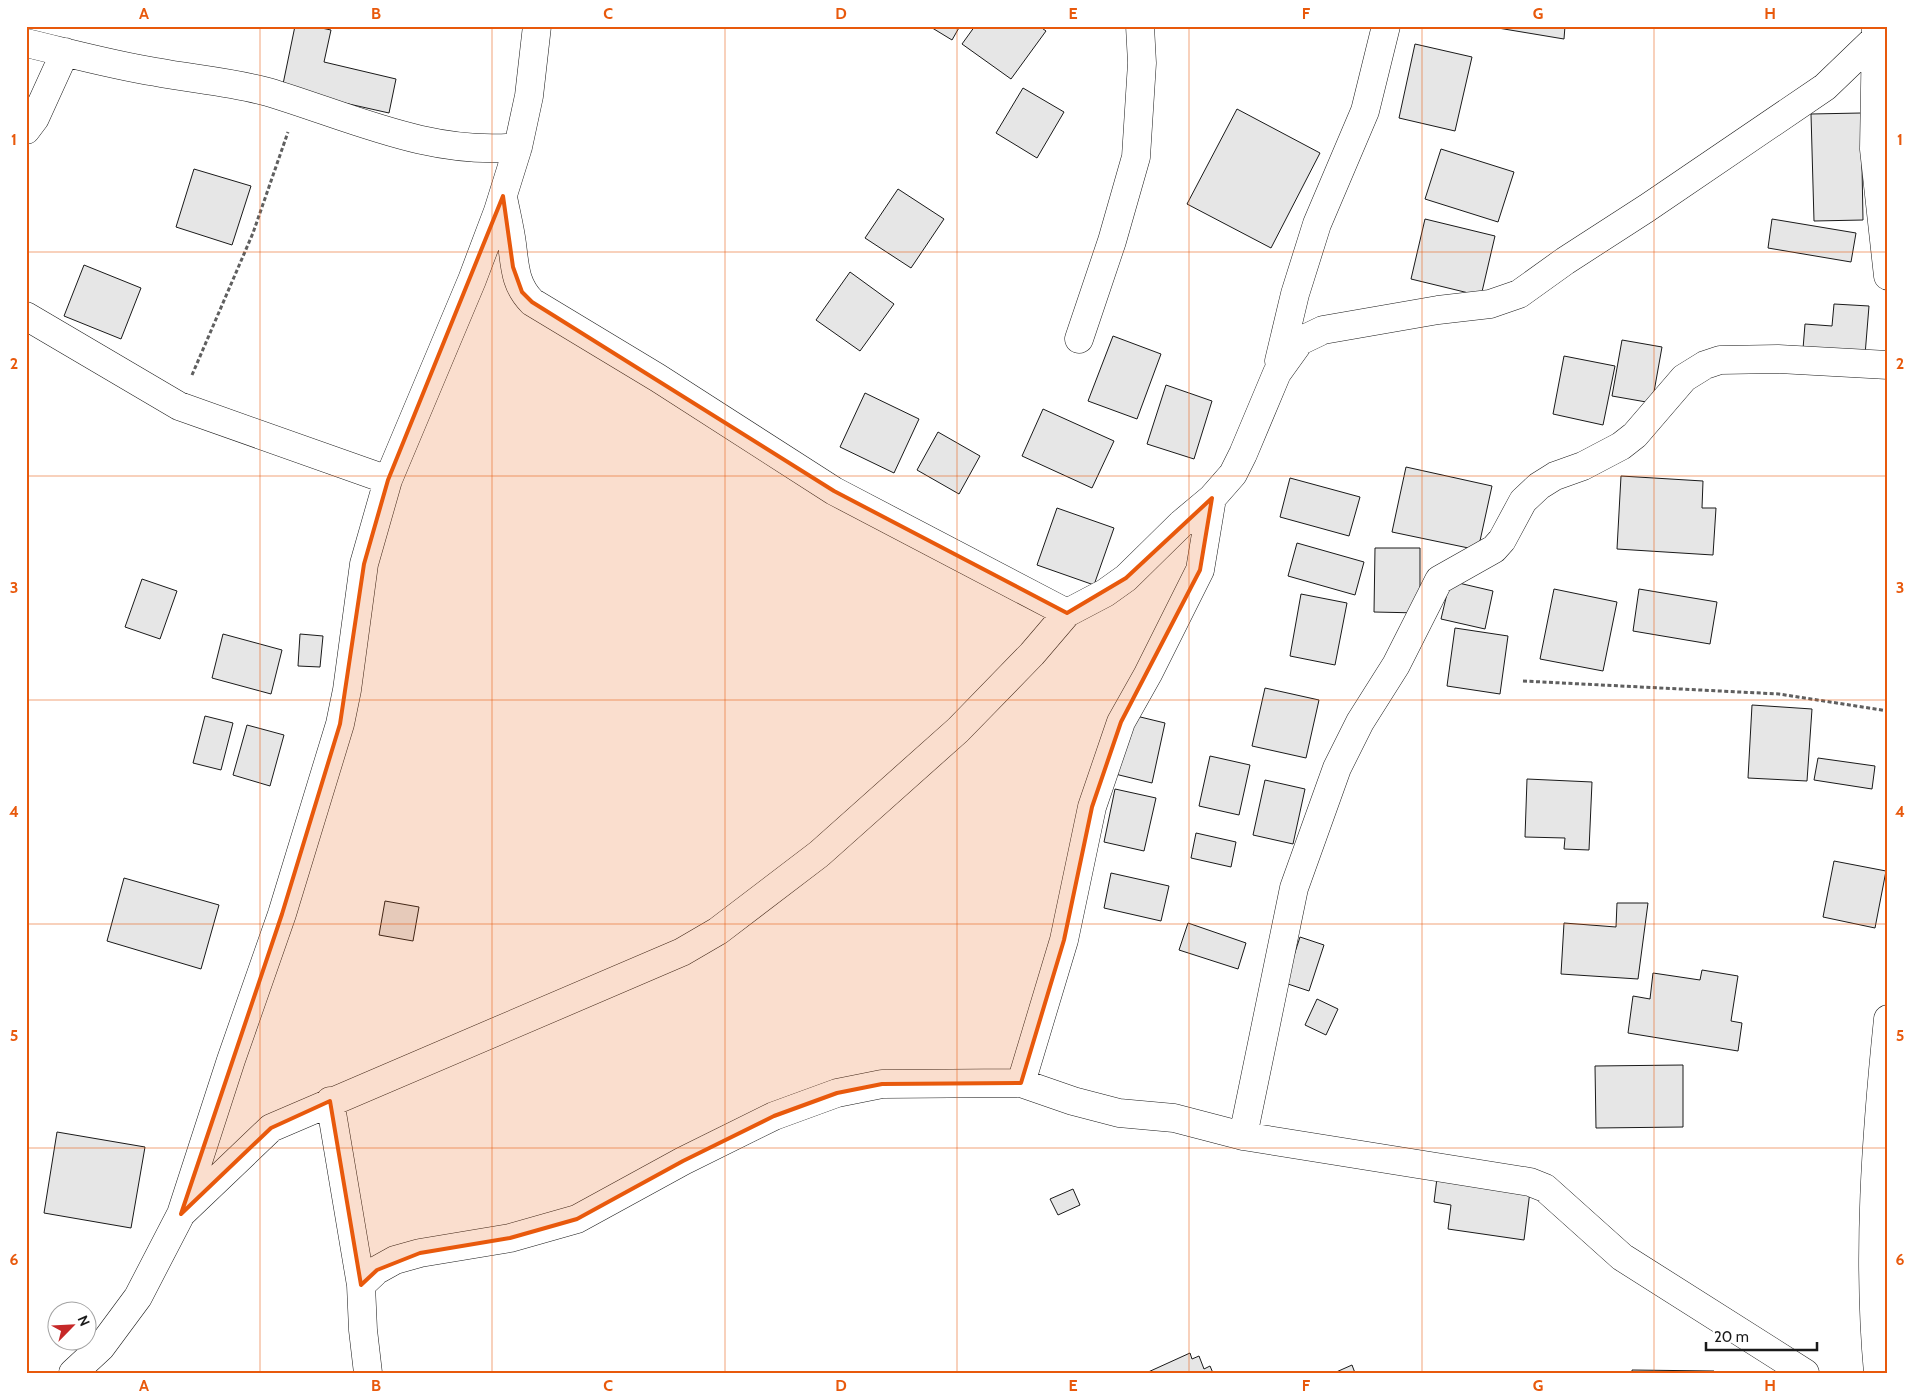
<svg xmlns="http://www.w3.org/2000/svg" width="1914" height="1399" viewBox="0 0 1914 1399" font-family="Cabin,sans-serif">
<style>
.building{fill:#e6e6e6;stroke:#1a1a1a}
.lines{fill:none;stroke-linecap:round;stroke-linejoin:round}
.minor-casing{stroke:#1a1a1a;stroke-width:29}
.path{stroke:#5f5f5f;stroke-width:3;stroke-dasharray:4 2.5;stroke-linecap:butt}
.minor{stroke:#fff;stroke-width:28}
.marked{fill:#e8590c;fill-opacity:0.2;stroke:#e8590c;stroke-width:4;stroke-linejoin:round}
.grid{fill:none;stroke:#e8590c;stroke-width:1;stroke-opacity:0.55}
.neatline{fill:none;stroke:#e8590c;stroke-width:2}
.grid-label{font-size:16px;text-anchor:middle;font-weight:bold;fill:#e8590c}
</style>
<rect width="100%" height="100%" fill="#fff"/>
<!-- building -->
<path class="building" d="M295,26H312L331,30L324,62L396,79L389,113L282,89Z
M929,26H960L952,40Z
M975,26H1039L1046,31L1011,79L962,44Z
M1486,26H1565L1564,39Z
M1415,44L1472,57L1455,131L1399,118Z
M1023,88L1064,112L1037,158L996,133Z
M1237,109L1320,153L1271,248L1187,204Z
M1861,113L1863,220L1814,221L1811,114Z
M1441,149L1514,172L1498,222L1425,199Z
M194,169L251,186L232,245L176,227Z
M898,189L944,219L911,268L865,238Z
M1425,219L1495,236L1481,296L1411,279Z
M1772,219L1856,233L1851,262L1768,248Z
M84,265L141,288L121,339L64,316Z
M850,272L894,304L860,351L816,320Z
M1834,304L1869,306L1865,355L1803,349L1805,324L1832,326Z
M1113,336L1161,354L1137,419L1088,401Z
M1622,340L1662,347L1652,403L1612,396Z
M1564,356L1615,366L1603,425L1553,414Z
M1166,385L1212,401L1194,459L1147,444Z
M865,393L919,419L894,473L840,447Z
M1043,409L1114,441L1092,488L1022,456Z
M938,432L980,456L959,494L917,470Z
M1406,467L1492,486L1478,550L1392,532Z
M1621,476L1703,481L1702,508H1716L1713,555L1617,549Z
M1290,478L1360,497L1349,536L1280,517Z
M1057,508L1114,528L1094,585L1037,565Z
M1297,543L1364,562L1355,595L1288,576Z
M1375,548H1420V613L1374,612Z
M142,579L177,591L160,639L125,627Z
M1450,581L1493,591L1485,629L1441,619Z
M1554,589L1617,602L1603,671L1540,659Z
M1639,589L1717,602L1710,644L1633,631Z
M1301,594L1347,603L1335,665L1290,656Z
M1455,628L1508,636L1500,694L1447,686Z
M223,634L282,650L271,694L212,678Z
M300,634L323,636L320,667L298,666Z
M1265,688L1319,700L1306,758L1252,746Z
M1752,705L1812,709L1807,781L1748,778Z
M1128,714L1165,723L1152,783L1115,774Z
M205,716L233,723L221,770L193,763Z
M247,725L284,735L270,786L233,775Z
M1210,756L1250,765L1239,815L1199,806Z
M1818,758L1875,766L1872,789L1814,780Z
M1527,779L1592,782L1589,850L1564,849L1565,838L1525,837Z
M1265,780L1305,789L1293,844L1253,835Z
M1115,789L1156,798L1144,851L1104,842Z
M1196,833L1236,842L1231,867L1191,858Z
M1834,861L1886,871L1875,928L1823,917Z
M1111,873L1169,886L1161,921L1104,908Z
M124,878L219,905L201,969L107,941Z
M385,901L419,907L413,941L379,935Z
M1617,903H1648L1638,979L1561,974L1564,923L1616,927Z
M1188,923L1246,943L1238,969L1179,950Z
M1300,937L1324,945L1309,991L1285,983Z
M1702,970L1738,976L1731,1021L1742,1023L1738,1051L1628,1033L1633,996L1650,999L1653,973L1700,980Z
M1317,999L1338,1009L1326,1035L1305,1025Z
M1683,1065V1127L1596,1128L1595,1066Z
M57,1132L145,1147L131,1228L44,1213Z
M1437,1178L1530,1191L1524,1240L1448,1229L1451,1205L1434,1202Z
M1073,1189L1080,1205L1058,1215L1050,1199Z
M1190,1353L1192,1359L1199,1356L1204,1369L1210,1366L1213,1373H1146Z
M1352,1365L1355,1373H1334Z
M1632,1370L1714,1371V1373H1632Z"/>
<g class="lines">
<defs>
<path id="minor" d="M1876,28L1874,149L1888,276
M26,43C69,53 112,65 156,72C193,79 232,82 268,92C351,117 430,156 518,147
M26,130L35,118L65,52
M503,197C506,213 510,228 512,244C515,267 515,285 532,302L658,378L834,491L1067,613
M26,316L179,406L388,480
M1079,339L1112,241L1136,157L1142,63L1140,26
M1279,361L1295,294L1317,224L1365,111L1386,26
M1021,1083L1064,940L1092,807L1121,722L1148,674L1200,570L1212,498
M330,1101L361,1285L363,1330L368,1373
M1243,1136L1294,888L1337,768L1360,722L1396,665L1439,580L1494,549L1502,540L1523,501L1539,486L1555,476L1583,466L1621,446L1635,435L1684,378L1705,365L1720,360L1778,359L1888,365
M181,1214L271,1128L682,952L718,931L819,854L958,730L1032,654L1067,613L1105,593L1126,578L1181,524L1212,498L1233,474L1243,454L1277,373L1300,341L1323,330L1438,310L1490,304L1519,294L1565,261L1647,208L1825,87L1876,38
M361,1285L377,1270L395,1260L420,1253L510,1238L577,1219L683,1161L774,1116L837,1093L882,1084L1021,1083L1073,1101L1119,1113L1174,1118L1243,1136L1530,1182L1545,1188L1622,1257L1805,1373
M73,1373L101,1347L138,1297L181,1214L231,1060L282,914L340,724L347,690L364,564L388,480L472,280L498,211L518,147L529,96L537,26
M1878,1373C1867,1255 1876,1136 1888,1019"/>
</defs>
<!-- minor casing -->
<use href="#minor" class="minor-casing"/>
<!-- path -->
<path class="path" d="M192,375L253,233L288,132
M1523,681L1779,694L1888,711"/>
<!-- minor -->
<use href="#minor" class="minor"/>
</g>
<!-- marked area -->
<path class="marked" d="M503,196L513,267L522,292L532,302L834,491L1067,613L1126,578L1212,498L1200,570L1121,722L1092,807L1064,940L1021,1083L882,1084L837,1093L774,1116L683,1161L577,1219L510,1238L420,1253L377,1270L361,1285L330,1101L271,1128L181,1214L282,914L340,724L364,564L388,480Z"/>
<!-- grid -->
<path class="grid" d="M260,26V1373M492,26V1373M725,26V1373M957,26V1373M1189,26V1373M1422,26V1373M1654,26V1373M26,252H1888M26,476H1888M26,700H1888M26,924H1888M26,1148H1888"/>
<!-- border -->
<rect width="1914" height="1399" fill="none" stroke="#ffffff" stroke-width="55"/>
<!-- north arrow -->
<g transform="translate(72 1326) rotate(66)"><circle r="24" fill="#ffffff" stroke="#a3a3a3"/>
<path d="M0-4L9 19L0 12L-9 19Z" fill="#c62828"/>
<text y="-8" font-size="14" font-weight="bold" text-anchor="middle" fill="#1a1a1a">N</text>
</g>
<!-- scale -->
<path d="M1706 1342v8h111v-8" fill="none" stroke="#1a1a1a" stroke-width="2.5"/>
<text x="1714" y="1342" font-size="15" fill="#1a1a1a" stroke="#ffffff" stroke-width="4" paint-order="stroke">20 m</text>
<rect x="28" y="28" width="1858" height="1344" class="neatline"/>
<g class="grid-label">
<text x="144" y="19">A</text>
<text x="376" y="19">B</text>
<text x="608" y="19">C</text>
<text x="841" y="19">D</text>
<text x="1073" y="19">E</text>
<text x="1306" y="19">F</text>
<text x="1538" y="19">G</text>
<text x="1770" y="19">H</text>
<text x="14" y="145">1</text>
<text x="1900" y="145">1</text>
<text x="14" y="369">2</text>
<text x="1900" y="369">2</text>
<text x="14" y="593">3</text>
<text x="1900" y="593">3</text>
<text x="14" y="817">4</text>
<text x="1900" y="817">4</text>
<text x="14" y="1041">5</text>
<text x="1900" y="1041">5</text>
<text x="14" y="1265">6</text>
<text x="1900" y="1265">6</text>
<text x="144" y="1391">A</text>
<text x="376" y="1391">B</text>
<text x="608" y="1391">C</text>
<text x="841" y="1391">D</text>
<text x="1073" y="1391">E</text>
<text x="1306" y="1391">F</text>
<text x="1538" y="1391">G</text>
<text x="1770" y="1391">H</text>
</g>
</svg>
